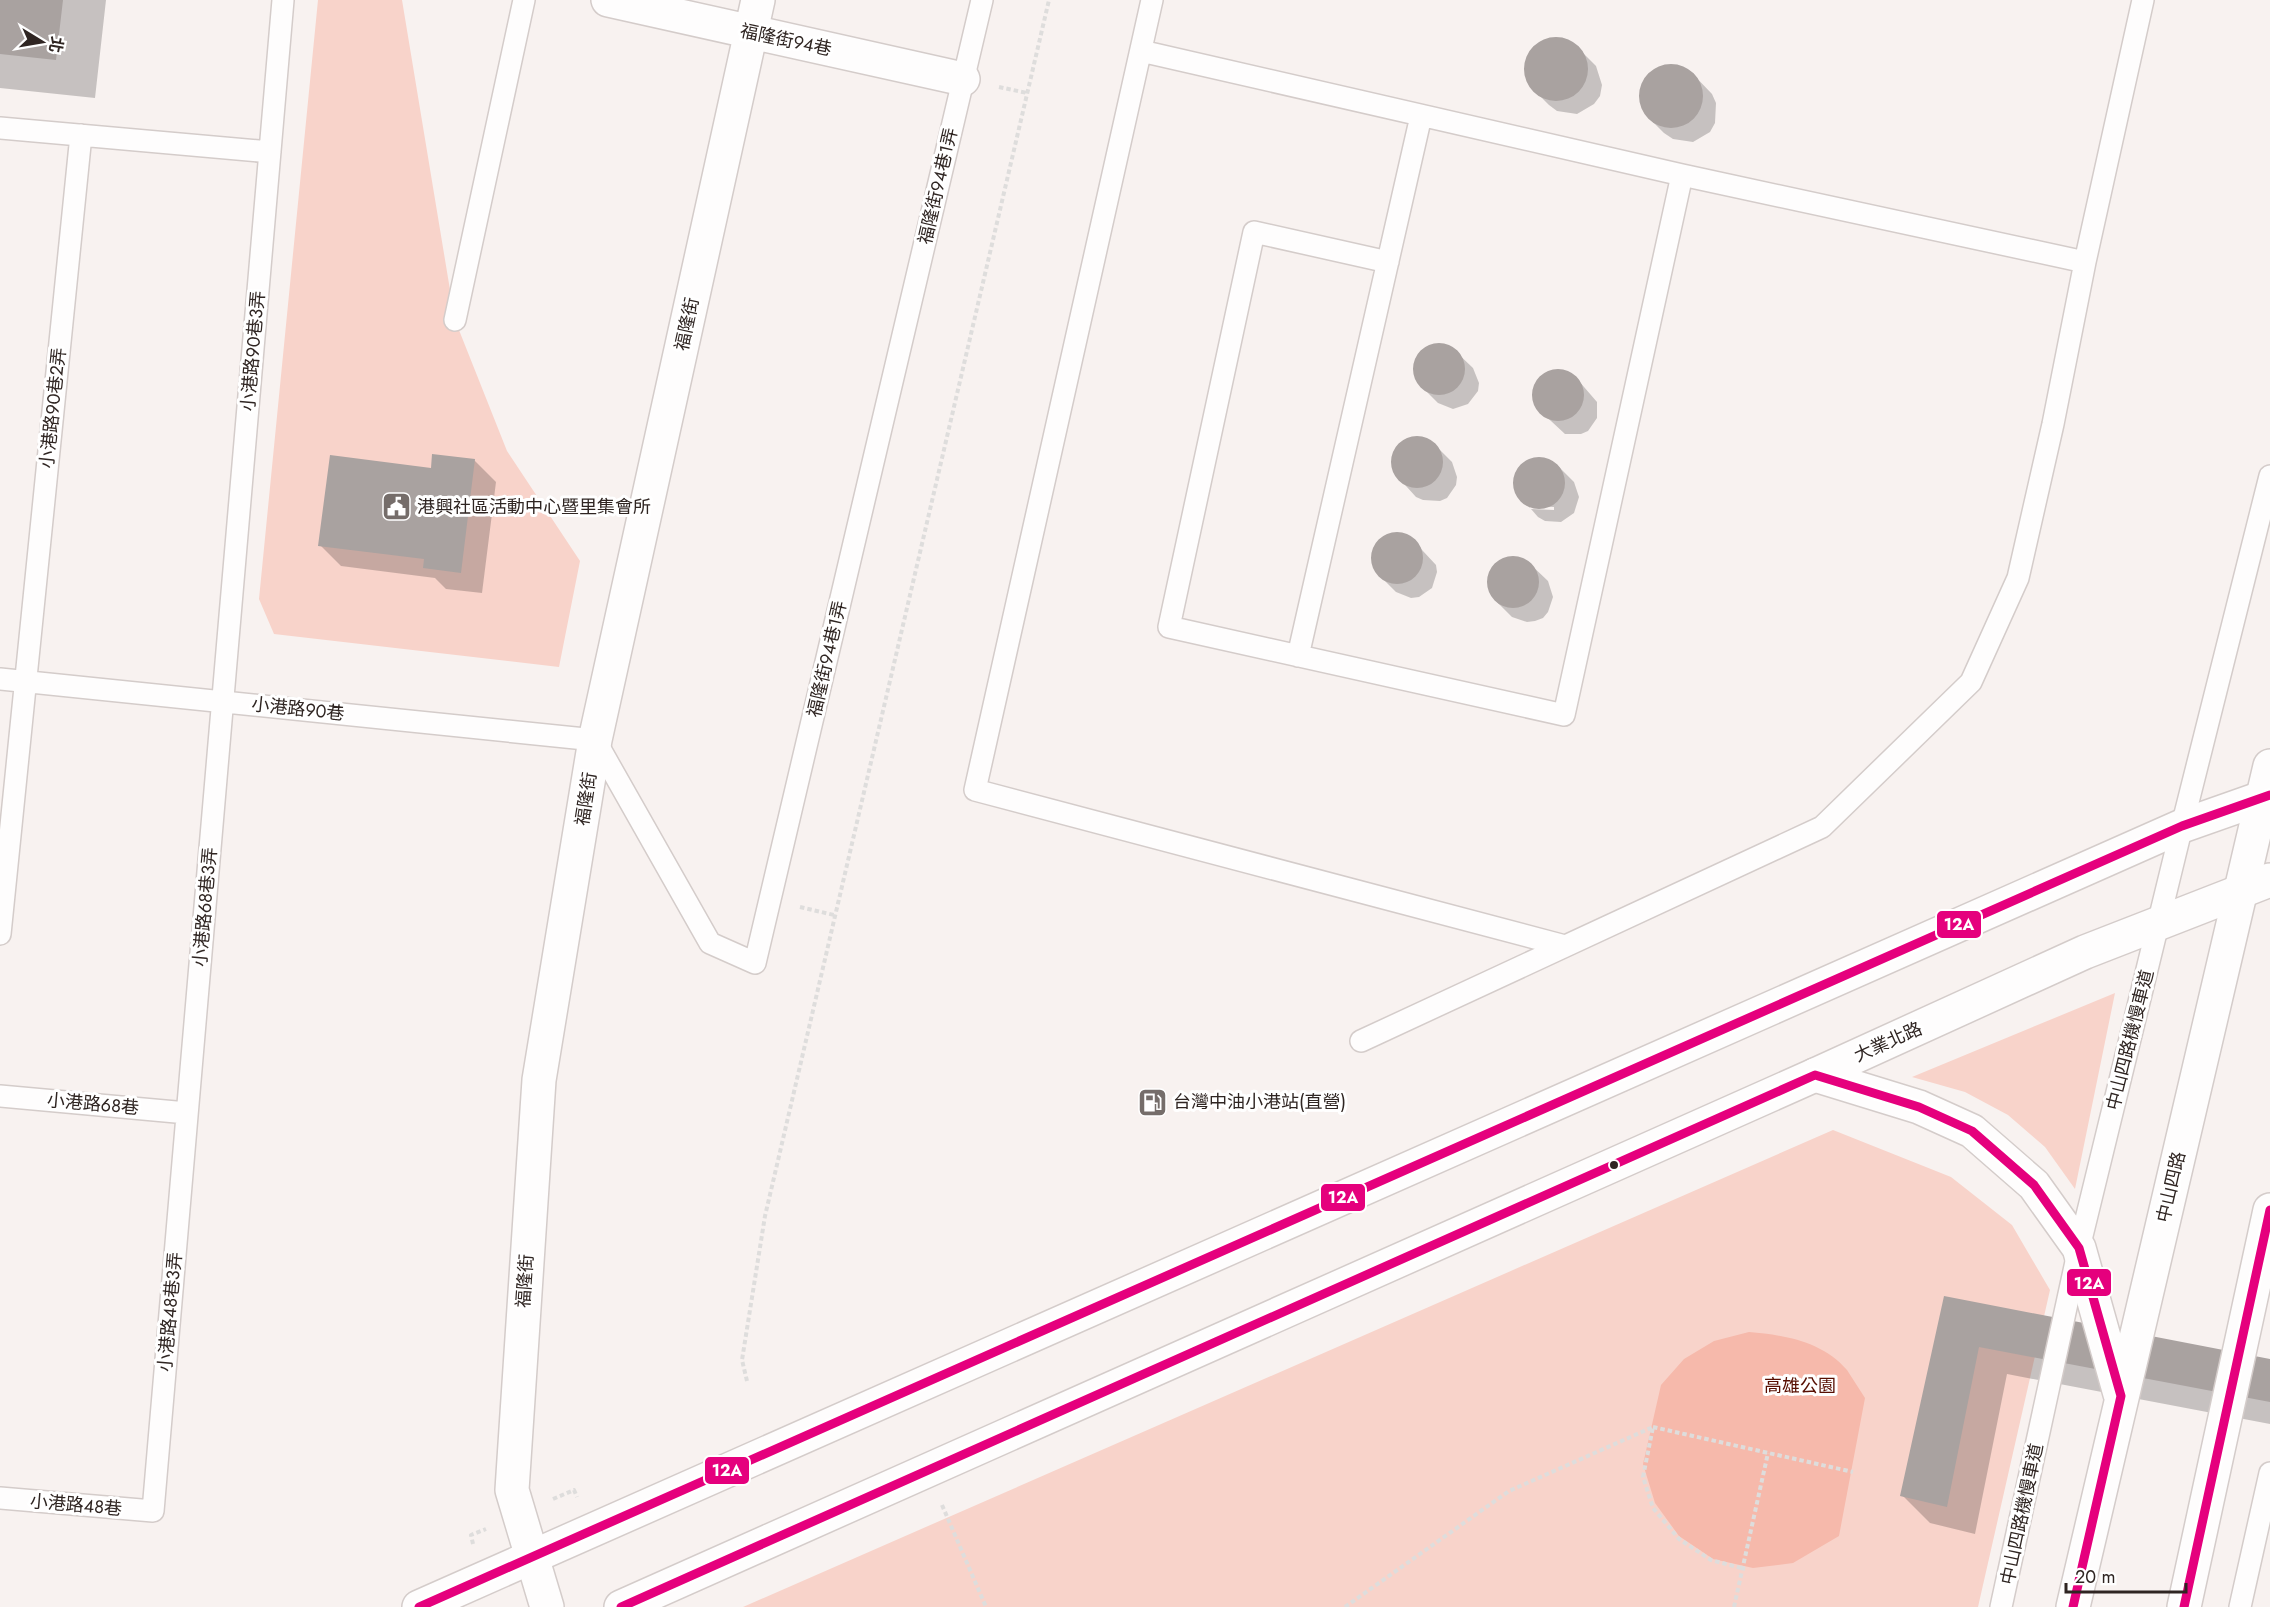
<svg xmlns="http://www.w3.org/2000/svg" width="2270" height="1607" viewBox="0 0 2270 1607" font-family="Jost,'Noto Sans TC',sans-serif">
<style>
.green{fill:#f8d3ca}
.water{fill:#f6b9ab}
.shadow{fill:#0003}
.building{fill:#a9a2a0}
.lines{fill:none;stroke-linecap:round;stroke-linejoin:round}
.service-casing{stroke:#d4ccca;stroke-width:24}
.minor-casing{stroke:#d4ccca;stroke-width:36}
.tertiary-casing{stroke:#d4ccca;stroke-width:36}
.primary-casing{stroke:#d4ccca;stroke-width:36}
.path{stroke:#dedddc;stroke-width:4;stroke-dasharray:4.5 3;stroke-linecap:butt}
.service{stroke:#fefdfd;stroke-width:21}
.minor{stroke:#fefdfd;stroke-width:33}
.tertiary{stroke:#fefdfd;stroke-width:33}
.primary{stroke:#fefdfd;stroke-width:33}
.bus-1-casing{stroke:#fff;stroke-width:14}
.bus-1{stroke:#e5007d;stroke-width:9}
.bus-dot{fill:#2f2522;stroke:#fff;stroke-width:2}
.labels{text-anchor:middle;stroke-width:6;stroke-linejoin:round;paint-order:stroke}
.street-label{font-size:18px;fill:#2f2522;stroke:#fff}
.poi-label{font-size:18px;fill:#2f2522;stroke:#fff;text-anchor:start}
.park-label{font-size:18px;fill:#570f02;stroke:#fff}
.line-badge{stroke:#fff;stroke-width:2}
.badge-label{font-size:16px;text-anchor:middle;font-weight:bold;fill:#fff}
</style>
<rect width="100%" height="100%" fill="#f8f2f0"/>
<!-- green -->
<path class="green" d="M318,0H402L455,320L507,451L580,561L559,667L274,634L259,599Z
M2115,993L2075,1189L2045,1147L2008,1115L1965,1092L1912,1077Z
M1833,1130L1951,1177L2012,1225L2050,1290L1978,1607H743Z"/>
<!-- water -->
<path class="water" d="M1749,1332C1784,1335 1822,1341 1847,1370C1853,1379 1859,1389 1865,1398L1839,1536L1793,1563L1753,1568L1713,1559L1679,1536L1655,1503L1643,1464L1661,1385L1684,1359L1714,1341Z"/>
<!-- shadow -->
<path class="shadow" d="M0,0H106L95,98L0,88Z
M1555,38L1566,39L1574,44L1596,66L1602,85L1600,96L1594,104L1577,114L1557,111L1549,105L1534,90L1525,72L1526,61L1530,52L1545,40Z
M1671,65L1690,71L1712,94L1716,103L1715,123L1710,132L1693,142L1673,139L1664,133L1649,118L1641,99L1642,89L1652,72Z
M1436,344L1452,348L1473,368L1479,383L1478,391L1468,404L1453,409L1438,403L1423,388L1415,374L1417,357L1422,351Z
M1564,371L1578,380L1597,402V418L1588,431L1581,434H1565L1537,408L1534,401L1536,384L1548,372Z
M1423,438L1437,447L1452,462L1457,477L1456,485L1447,498L1440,501L1423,500L1416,497L1396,475L1393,468L1395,451L1407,439Z
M1544,458L1559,467L1574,482L1579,497L1574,513L1561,522L1545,521L1538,517L1531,509L1554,510V507L1530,506V508L1515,488L1517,471L1522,464L1529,460Z
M474,460L496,482L482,593L446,589L435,578L341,566L320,545L432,470Z
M1394,533L1410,537L1436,565L1437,572L1432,588L1419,597L1411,598L1396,592L1381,577L1372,563V555L1379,540Z
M1519,558L1527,561L1548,581L1553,597L1548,612L1543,618L1535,621L1527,622L1512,617L1497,602L1489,588L1491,571L1503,559Z
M1945,1298L2270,1360V1424L2007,1374L1975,1534L1930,1523L1902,1495Z"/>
<!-- building -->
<path class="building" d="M0,0H63L56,60L0,54Z
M1524 69a32 32 0 1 1 64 0a32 32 0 1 1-64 0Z
M1639 96a32 32 0 1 1 64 0a32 32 0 1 1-64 0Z
M1413 369a26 26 0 1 1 52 0a26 26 0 1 1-52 0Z
M1532 395a26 26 0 1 1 52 0a26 26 0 1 1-52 0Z
M1391 462a26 26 0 1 1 52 0a26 26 0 1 1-52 0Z
M432,454L475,459L461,573L423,568L424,559L318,546L330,455L431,468Z
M1513 483a26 26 0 1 1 52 0a26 26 0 1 1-52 0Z
M1371 558a26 26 0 1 1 52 0a26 26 0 1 1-52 0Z
M1487 582a26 26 0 1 1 52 0a26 26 0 1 1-52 0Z
M1944,1296L2270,1359V1402L1979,1347L1947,1507L1900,1496Z"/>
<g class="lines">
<defs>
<path id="service" d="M1152,0L975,790L1565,946
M1141,51L1682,175L2085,262
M0,128L270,152
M1388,262L1254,232L1169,627L1564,715L1682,175
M455,320L524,0
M1298,656L1421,116
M0,679L595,740L710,943L755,963L982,0
M0,934L81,135
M1361,1041L1822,827L1971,682L2018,578L2053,424L2085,262L2143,0
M0,1096L187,1113
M0,1498L153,1511L283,0
M2001,1607L2079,1248L2182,826L2270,476
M2240,1607L2270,1473"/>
<path id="minor" d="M608,0L963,79
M547,1607L512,1490L539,1080L595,740L758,0"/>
<path id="tertiary" d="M419,1607L2182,826L2270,795
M621,1607L1815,1075L2085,952L2270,880"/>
<path id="primary" d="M1815,1075L1919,1107L1972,1131L2034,1185L2079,1248L2120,1394
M2073,1607L2270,766
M2184,1607L2270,1210"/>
</defs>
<!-- service casing -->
<use href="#service" class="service-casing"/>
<!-- minor casing -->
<use href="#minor" class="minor-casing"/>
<!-- tertiary casing -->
<use href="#tertiary" class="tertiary-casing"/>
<!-- primary casing -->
<use href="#primary" class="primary-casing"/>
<!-- path -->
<path class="path" d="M999,87L1027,93
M800,907L834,915
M747,1381L742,1360L765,1216L1049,0
M1653,1427L1853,1472
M553,1499L574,1490L577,1497
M942,1505L986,1607
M473,1544L471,1535L486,1529
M1345,1607L1509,1491L1653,1427L1643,1477L1653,1508L1679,1539L1711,1560L1745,1569
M1734,1607L1768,1453"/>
<!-- service -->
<use href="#service" class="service"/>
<!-- minor -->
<use href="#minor" class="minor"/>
<!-- tertiary -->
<use href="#tertiary" class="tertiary"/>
<!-- primary -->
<use href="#primary" class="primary"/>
<defs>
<path id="bus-1" d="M419,1607L2182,826L2270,795
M621,1607L1815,1075L1919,1107L1972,1131L2034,1185L2079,1248L2121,1396L2073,1607
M2184,1607L2270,1210"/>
</defs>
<!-- bus-1 casing -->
<use href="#bus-1" class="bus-1-casing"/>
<!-- bus-1 -->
<use href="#bus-1" class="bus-1"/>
</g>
<!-- icons -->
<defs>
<symbol id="civic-square" viewBox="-11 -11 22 22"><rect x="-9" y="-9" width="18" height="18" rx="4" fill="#756d6a" stroke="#fff"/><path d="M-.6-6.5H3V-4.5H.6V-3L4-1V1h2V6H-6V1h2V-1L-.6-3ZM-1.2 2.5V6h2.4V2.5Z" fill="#fff"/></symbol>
<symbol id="fuel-square" viewBox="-11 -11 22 22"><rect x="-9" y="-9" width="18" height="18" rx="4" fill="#756d6a" stroke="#fff"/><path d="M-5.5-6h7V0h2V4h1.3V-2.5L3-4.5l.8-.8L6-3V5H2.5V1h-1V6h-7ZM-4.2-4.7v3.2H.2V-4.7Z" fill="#fff"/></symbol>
</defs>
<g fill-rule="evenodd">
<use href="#civic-square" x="380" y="490" width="33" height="33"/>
<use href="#fuel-square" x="1136" y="1086" width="33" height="33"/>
</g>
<!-- markers -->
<circle class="bus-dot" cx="1614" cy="1165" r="5"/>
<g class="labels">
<!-- street labels -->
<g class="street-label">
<text transform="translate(786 40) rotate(12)" y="6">福隆街94巷</text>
<text transform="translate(938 186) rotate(-77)" y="6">福隆街94巷1弄</text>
<text transform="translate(687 324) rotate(-78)" y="6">福隆街</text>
<text transform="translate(253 351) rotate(-85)" y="6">小港路90巷3弄</text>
<text transform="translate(53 408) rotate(-84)" y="6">小港路90巷2弄</text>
<text transform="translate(827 659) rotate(-77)" y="6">福隆街94巷1弄</text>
<text transform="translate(298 709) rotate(6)" y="6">小港路90巷</text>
<text transform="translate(586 799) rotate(-81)" y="6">福隆街</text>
<text transform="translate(205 907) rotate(-85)" y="6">小港路68巷3弄</text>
<text transform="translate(2130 1040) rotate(-76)" y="6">中山四路機慢車道</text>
<text transform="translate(1888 1042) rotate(-24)" y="6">大業北路</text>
<text transform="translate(93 1104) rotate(5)" y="6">小港路68巷</text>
<text transform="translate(2171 1187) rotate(-77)" y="6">中山四路</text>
<text transform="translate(525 1281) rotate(-86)" y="6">福隆街</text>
<text transform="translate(170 1312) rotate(-85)" y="6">小港路48巷3弄</text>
<text transform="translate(76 1505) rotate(5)" y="6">小港路48巷</text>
<text transform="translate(2022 1514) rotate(-78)" y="6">中山四路機慢車道</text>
</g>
<!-- poi labels -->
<g class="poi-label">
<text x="417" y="513">港興社區活動中心暨里集會所</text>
<text x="1173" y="1108">台灣中油小港站(直營)</text>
</g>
<!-- park labels -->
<g class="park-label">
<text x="1800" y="1392">高雄公園</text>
</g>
</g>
<g class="line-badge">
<rect x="1936" y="910" width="46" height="29" rx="6" fill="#e5007d"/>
<rect x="1320" y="1183" width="46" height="29" rx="6" fill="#e5007d"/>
<rect x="2066" y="1268" width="46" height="29" rx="6" fill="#e5007d"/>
<rect x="704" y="1456" width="46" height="29" rx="6" fill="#e5007d"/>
</g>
<g class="badge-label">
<text x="1959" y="930">12A</text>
<text x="1343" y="1203">12A</text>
<text x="2089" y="1289">12A</text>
<text x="727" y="1476">12A</text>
</g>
<!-- north arrow -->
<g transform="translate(42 42) rotate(101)" stroke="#ffffff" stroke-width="4.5" paint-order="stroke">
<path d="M0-4.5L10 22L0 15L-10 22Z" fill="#2f2522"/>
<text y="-9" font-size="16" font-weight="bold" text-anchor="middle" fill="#2f2522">北</text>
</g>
<!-- scale -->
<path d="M2066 1583v9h120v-9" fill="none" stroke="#2f2522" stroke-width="3"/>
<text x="2075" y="1583" font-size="18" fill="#2f2522" stroke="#ffffff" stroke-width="4.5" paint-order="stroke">20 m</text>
</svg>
